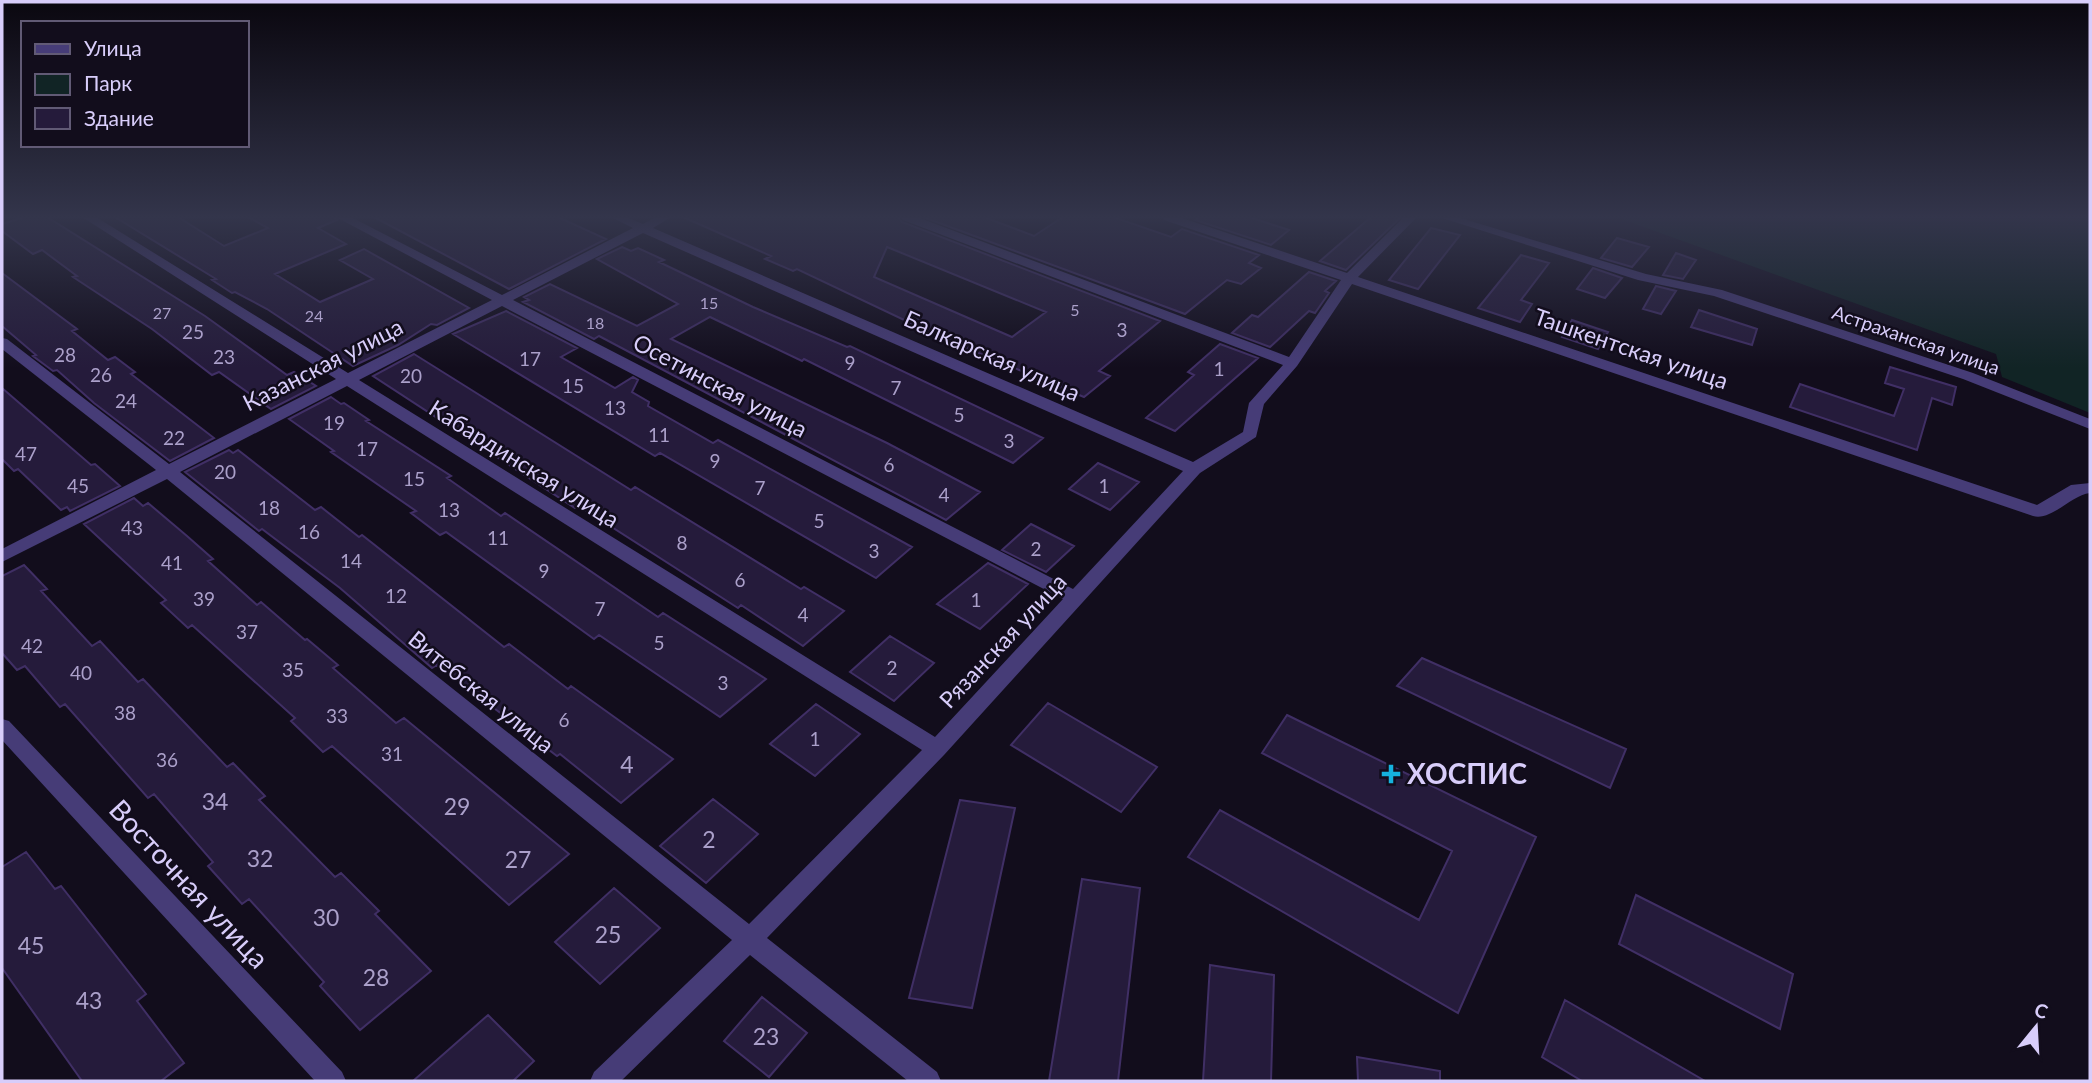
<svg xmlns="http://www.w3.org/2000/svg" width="2092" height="1083" viewBox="0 0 2092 1083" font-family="Lato,sans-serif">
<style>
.green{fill:#112425}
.building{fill:#251b3b;stroke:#402f65;stroke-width:2;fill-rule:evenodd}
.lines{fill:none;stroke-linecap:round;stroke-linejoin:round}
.street{fill:#463c77;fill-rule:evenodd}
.poi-dot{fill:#15b2de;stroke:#120d1c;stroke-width:2.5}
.labels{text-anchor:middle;stroke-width:5;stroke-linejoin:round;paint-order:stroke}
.far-number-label{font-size:16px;fill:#aba0ca}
.number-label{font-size:19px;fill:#aba0ca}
.far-street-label{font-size:19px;fill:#d8cdfa;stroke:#120d1c}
.street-label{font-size:23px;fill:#d8cdfa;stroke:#120d1c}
.near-number-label{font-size:23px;fill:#aba0ca}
.near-poi-label{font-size:28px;font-weight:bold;fill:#d8cdfa;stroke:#120d1c;text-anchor:start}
.near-street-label{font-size:28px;fill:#d8cdfa;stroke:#120d1c}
</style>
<rect width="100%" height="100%" fill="#120d1c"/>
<!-- green -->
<path class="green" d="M1616,217H2090V413L2002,377L1996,354Z"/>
<!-- building -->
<path class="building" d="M24,217H47L205,316L287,375L294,372L316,386L271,409L219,372L212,375L152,329L73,277L77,276L42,250L33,254L2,231V224Z
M115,217H178L224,246L268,228L248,217H334L337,220L318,228L346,244L275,274L320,302L373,279L340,260L364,249L469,308L437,325L431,324L398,345L353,366L267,309L235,292L232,293L212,280L216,279Z
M374,217H558L606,239L509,289Z
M683,217H898L902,222L1160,321L1099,371L1110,376L1084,397L940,337L797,269L793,271L765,259L771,256ZM887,247L1046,312L1012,337L874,277Z
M923,217H984L1034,236L1063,217H1113L1171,237L1182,229L1259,255L1249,263L1261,268L1241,284L1227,280L1185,314Z
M1199,217H1249L1289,230L1271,245L1195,220Z
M1371,217H1401L1346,270L1320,261Z
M1431,228L1460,235L1418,289L1389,280Z
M1617,238L1649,247L1632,267L1601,258Z
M622,247L631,251L638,248L664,260L659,262L753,307L847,347L850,346L1043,438L1013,463L804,359L802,361L710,317L671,339L887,443L980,492L946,520L599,336L594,339L523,302L529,300L524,297L550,284L637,326L678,304L597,259Z
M1676,253L1696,260L1683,279L1663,275Z
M1521,255L1549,263L1521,300L1532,304L1520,322L1478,308Z
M1593,268L1622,278L1605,298L1577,289Z
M1309,272L1336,281L1325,291L1329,293L1315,313L1309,311L1270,347L1232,333L1252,315L1258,317Z
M2,273L77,329L72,331L108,360L115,357L135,372L131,374L214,438L170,461L94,403L57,370L53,371L33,356L36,355L2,326Z
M1656,286L1676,291L1661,314L1643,309Z
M1699,310L1757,329L1752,345L1691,327Z
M506,311L577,348L561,357L615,388L633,377L638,380L632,392L649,402L648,406L713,443L718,440L912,547L876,578L660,453L655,456L453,334Z
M1572,320L1608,332L1598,349L1562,337Z
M1220,344L1258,358L1175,431L1146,418L1194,375L1188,372Z
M414,354L631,490L635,487L801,589L804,587L844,611L803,646L741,605L738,608L579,506L575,508L373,376Z
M1890,367L1956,387L1952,405L1932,398L1917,450L1790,407L1800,384L1894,416L1904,389L1885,383Z
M2,388L91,465L95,464L120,486L70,511L67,507L61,510L18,469L14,471L2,459Z
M331,397L341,404L344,403L369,420L366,421L451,476L447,478L501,516L505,513L658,617L663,613L766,679L720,717L599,635L594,639L446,532L440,535L411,513L416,511L331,452L334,451L289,419Z
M229,450L233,453L238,450L315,510L321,507L359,537L362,535L504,647L509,644L568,689L571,686L673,759L621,803L560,754L557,756L437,665L432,668L340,588L262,529L259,531L185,472Z
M1098,463L1139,482L1110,510L1069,489Z
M134,498L143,506L148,503L187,536L213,559L208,561L257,605L261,602L305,640L307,639L338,665L333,668L396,723L404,718L569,854L509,905L332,746L323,752L291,721L295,718L192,625L188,628L161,603L166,600L84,524Z
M1031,524L1074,546L1046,572L1002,550Z
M988,563L1028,584L980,629L937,604Z
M24,565L47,589L41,591L92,646L100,641L138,682L143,679L227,767L233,763L265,796L259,800L335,877L341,873L379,911L375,914L431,971L360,1030L320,986L324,982L249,899L242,904L208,866L213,862L154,794L148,798L65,704L60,707L25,666L17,670L2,653V576Z
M890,636L934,663L894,701L850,672Z
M1422,658L1626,749L1610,788L1397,686Z
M1048,703L1157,767L1121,812L1011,745Z
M816,704L860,734L815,776L770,744Z
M1287,715L1536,837L1458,1013L1188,857L1220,810L1419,920L1452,851L1262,753Z
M713,799L758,834L706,883L660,846Z
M960,800L1015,808L972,1008L909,998Z
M26,852L55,889L61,886L146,994L137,1001L184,1063L161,1081H82L2,968V867Z
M1082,879L1140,888L1118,1081H1049Z
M614,888L660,928L600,984L555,942Z
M1636,895L1793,974L1780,1029L1619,944Z
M1210,965L1274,975L1271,1081H1203Z
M762,997L807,1033L769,1077L724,1041Z
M1565,1000L1705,1081H1582L1542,1057Z
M488,1015L534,1061L513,1081H413Z
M1357,1057L1440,1071V1081H1358Z"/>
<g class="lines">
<!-- street -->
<path class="street" d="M82,217H96L348,373L492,300L336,217H351L502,295L633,228L611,217H626L643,224L656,217H671L653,228L1193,462L1243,432L1249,403L1283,365L903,220L901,217H917L1289,357L1341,280L1164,220L1162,217H1179L1347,273L1404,217H1417L1358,277L2037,505L2071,485L2090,483V493C2071,495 2052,521 2033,516L1352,284L1297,366L1264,404L1256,437L1200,473L944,755L767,938L937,1072L941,1081H908L750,955L621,1081H590L594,1072L732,940L167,479L2,562V549L156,470L2,349V338L7,339L169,464L336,379ZM643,233L1183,471L1073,589L513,300ZM502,306L1063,599L935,737L359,380ZM347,386L922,750L749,924L180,472Z
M1439,217H1457L1646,274L1722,290L1973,373L2090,419V429L1963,379L1714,296L1638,280Z
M2,719L9,721L342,1072L346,1081H315L2,740Z"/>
</g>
<!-- sky -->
<linearGradient id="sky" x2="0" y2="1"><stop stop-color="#0a070f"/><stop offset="0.59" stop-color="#33354b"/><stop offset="1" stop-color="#33354b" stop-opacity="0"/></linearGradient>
<rect width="2092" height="368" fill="url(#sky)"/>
<!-- markers -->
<path class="poi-dot" d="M1387.5 763.5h7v7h7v7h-7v7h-7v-7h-7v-7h7z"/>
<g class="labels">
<!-- far-number labels -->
<g class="far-number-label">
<text x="709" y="309">15</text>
<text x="1075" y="316">5</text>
<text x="162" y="319">27</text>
<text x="314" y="322">24</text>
<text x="595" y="329">18</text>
</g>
<!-- number labels -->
<g class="number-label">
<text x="1122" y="337">3</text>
<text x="193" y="339">25</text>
<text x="65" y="362">28</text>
<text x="224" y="364">23</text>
<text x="530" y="366">17</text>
<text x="850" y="370">9</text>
<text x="1219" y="376">1</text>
<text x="101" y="382">26</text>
<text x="411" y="383">20</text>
<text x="573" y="393">15</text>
<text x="896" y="395">7</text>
<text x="126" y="408">24</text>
<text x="615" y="415">13</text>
<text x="959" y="422">5</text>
<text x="334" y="430">19</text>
<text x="659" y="442">11</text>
<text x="174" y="445">22</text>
<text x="1009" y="448">3</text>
<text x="367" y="456">17</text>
<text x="26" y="461">47</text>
<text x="715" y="468">9</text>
<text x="889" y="472">6</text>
<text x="225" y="479">20</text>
<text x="414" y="486">15</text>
<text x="78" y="493">45</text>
<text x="1104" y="493">1</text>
<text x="760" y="495">7</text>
<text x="944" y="502">4</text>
<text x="269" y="515">18</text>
<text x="449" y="517">13</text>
<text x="819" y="528">5</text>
<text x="132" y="535">43</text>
<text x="309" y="539">16</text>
<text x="498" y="545">11</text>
<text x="682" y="550">8</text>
<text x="1036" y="556">2</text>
<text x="874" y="558">3</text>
<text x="351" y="568">14</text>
<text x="172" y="570">41</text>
<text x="544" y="578">9</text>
<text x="740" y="587">6</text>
<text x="396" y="603">12</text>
<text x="204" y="606">39</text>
<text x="976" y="607">1</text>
<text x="600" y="616">7</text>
<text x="803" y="622">4</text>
<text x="247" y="639">37</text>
<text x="659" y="650">5</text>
<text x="32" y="653">42</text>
<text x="892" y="675">2</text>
<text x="293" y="677">35</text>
<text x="81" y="680">40</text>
<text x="723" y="690">3</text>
<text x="125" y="720">38</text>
<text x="337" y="723">33</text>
<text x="564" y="727">6</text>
<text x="815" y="746">1</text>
<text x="392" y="761">31</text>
<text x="167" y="767">36</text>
</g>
<!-- far-street labels -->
<g class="far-street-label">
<text transform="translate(1916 340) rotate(19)" y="7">Астраханская улица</text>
</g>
<!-- street labels -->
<g class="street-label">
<text transform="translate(1631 349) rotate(19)" y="8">Ташкентская улица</text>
<text transform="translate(992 356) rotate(24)" y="8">Балкарская улица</text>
<text transform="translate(323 365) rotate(-27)" y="8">Казанская улица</text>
<text transform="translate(720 386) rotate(28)" y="8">Осетинская улица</text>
<text transform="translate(524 464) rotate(32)" y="8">Кабардинская улица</text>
<text transform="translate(1003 641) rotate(-47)" y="8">Рязанская улица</text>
<text transform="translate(481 692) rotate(39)" y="8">Витебская улица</text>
</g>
<!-- near-number labels -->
<g class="near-number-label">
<text x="627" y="773">4</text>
<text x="215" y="810">34</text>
<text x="457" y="815">29</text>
<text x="709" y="848">2</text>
<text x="260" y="867">32</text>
<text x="518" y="868">27</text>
<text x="326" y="926">30</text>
<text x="608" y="943">25</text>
<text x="31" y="954">45</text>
<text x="376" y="986">28</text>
<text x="89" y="1009">43</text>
<text x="766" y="1045">23</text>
</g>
<!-- near-poi labels -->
<g class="near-poi-label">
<text x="1407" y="784">ХОСПИС</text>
</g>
<!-- near-street labels -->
<g class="near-street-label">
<text transform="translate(189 884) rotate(47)" y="10">Восточная улица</text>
</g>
</g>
<!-- border -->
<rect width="2092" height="1083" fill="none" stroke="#d8cdfa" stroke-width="7"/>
<!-- legend -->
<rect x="21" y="21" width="228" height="126" fill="#120d1c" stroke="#615a75" stroke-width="2"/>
<rect x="35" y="44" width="35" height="10" fill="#463c77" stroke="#615a75" stroke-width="2"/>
<text x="84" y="56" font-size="21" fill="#d8cdfa">Улица</text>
<rect x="35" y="74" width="35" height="21" fill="#112425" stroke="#615a75" stroke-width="2"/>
<text x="84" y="91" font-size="21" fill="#d8cdfa">Парк</text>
<rect x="35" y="108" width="35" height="21" fill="#251b3b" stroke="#615a75" stroke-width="2"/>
<text x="84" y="126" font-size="21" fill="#d8cdfa">Здание</text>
<!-- north arrow -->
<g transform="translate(2036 1027) rotate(18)" stroke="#120d1c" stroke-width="5" paint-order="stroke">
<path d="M0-5L12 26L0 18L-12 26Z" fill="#d8cdfa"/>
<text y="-10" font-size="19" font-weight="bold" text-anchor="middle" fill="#d8cdfa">С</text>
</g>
</svg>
